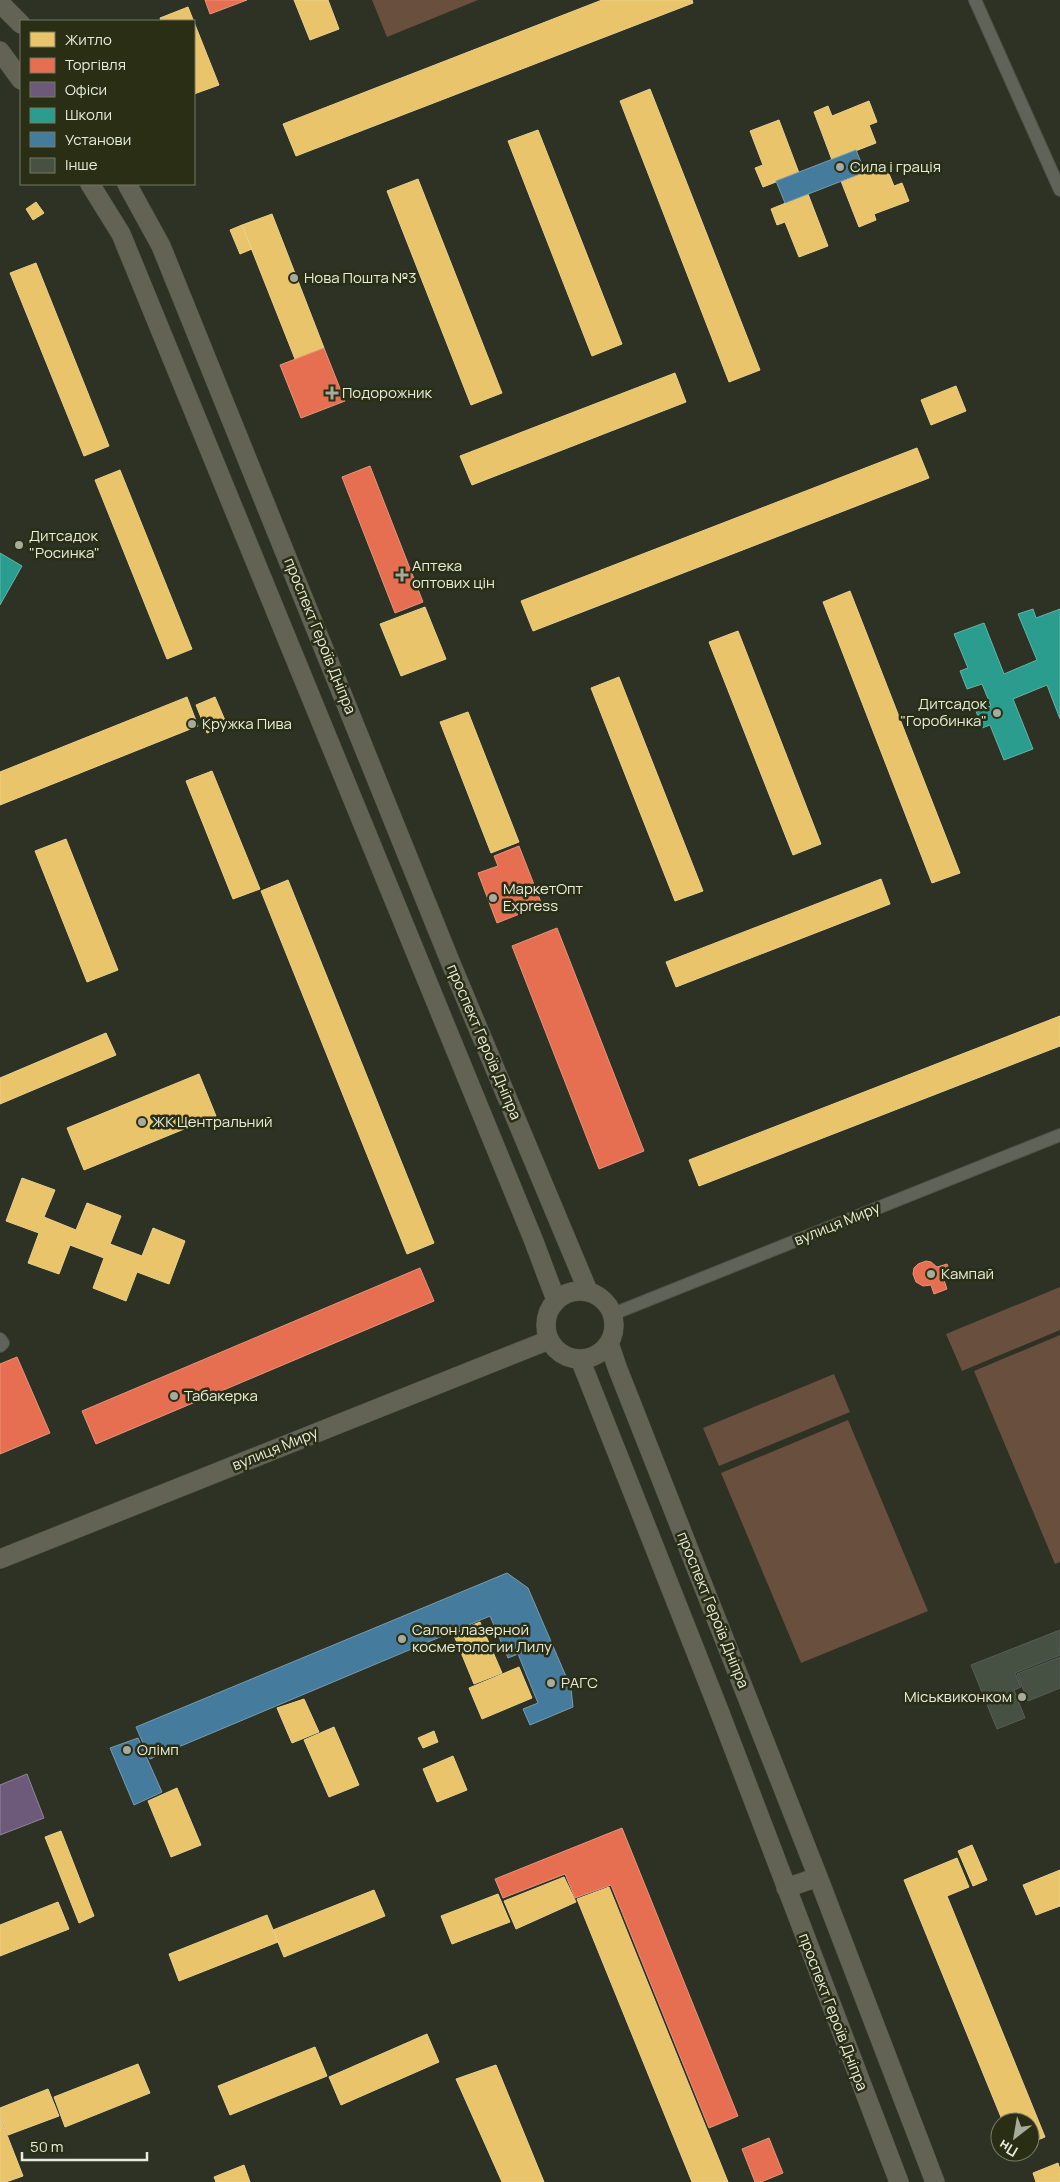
<svg xmlns="http://www.w3.org/2000/svg" width="1060" height="2182" viewBox="0 0 1060 2182" font-family="Manrope,sans-serif">
<style>
.green{fill:#694f3e}
.homes{fill:#e9c46a;stroke:#e9d08c}
.shops{fill:#e76f51;stroke:#e7947b}
.offices{fill:#6d597a;stroke:#928597}
.schools{fill:#2a9d8f;stroke:#63b5a6}
.public{fill:#457b9d;stroke:#769db0}
.building{fill:#465043;stroke:#575e54}
.lines{fill:none;stroke-linecap:round;stroke-linejoin:round}
.street-casing{stroke:#4c4f43;stroke-width:14}
.secondary-casing{stroke:#4c4f43;stroke-width:20}
.street{stroke:#5f6358;stroke-width:12}
.secondary{stroke:#626355;stroke-width:19}
.poi-dot{fill:#a7ab9c;stroke:#292e14;stroke-width:2}
.labels{text-anchor:middle;stroke-width:5;stroke-linejoin:round;paint-order:stroke}
.poi-label{font-size:15px;fill:#e8ecdc;stroke:#292e14;text-anchor:start}
.street-label{font-size:15px;fill:#e8ecdc;stroke:#292e14}
</style>
<rect width="100%" height="100%" fill="#2e3224"/>
<!-- green -->
<path class="green" d="M372,0H478L387,37Z
M1060,1287V1330L962,1371L946,1334Z
M1060,1335V1562L1055,1564L974,1371Z
M834,1374L850,1412L719,1466L703,1428Z
M848,1420L928,1611L801,1663L721,1473Z"/>
<!-- homes -->
<path class="homes" d="M294,0H328L339,29L310,40Z
M602,0H692L693,3L296,156L283,124Z
M188,7L219,85L194,94V21H161L160,18Z
M650,89L760,370L729,382L620,101Z
M869,101L877,122L869,125L876,143L832,160L814,112L828,106L832,116Z
M779,120L799,173L763,187L755,168L763,165L750,131Z
M538,130L622,344L592,356L508,141Z
M885,164L894,186L902,183L909,201L874,214L876,220L859,227L841,181Z
M418,179L502,393L471,405L387,191Z
M808,194L828,246L799,257L785,222L777,225L771,209Z
M36,202L44,213L33,220L26,209Z
M272,214L324,348L295,359L242,225Z
M242,225L252,249L240,254L230,230Z
M36,263L109,446L84,456L10,273Z
M675,373L686,402L472,485L460,456Z
M956,386L966,411L931,425L921,400Z
M917,448L929,478L533,631L521,601Z
M120,470L192,649L167,659L95,480Z
M850,591L960,873L932,883L823,602Z
M425,607L446,659L401,676L380,624Z
M738,631L821,844L793,855L709,642Z
M619,677L703,891L675,901L591,688Z
M187,697L198,726L0,805V772Z
M215,697L227,725L207,733L196,705Z
M468,712L519,842L491,853L440,722Z
M212,771L260,889L233,899L186,781Z
M66,839L118,970L87,982L35,851Z
M881,879L890,904L676,987L666,962Z
M288,880L434,1243L407,1254L261,891Z
M1060,1016V1046L699,1186L689,1160Z
M106,1033L116,1055L0,1104V1078Z
M199,1074L216,1116L84,1170L67,1128Z
M22,1178L55,1190L44,1217L76,1230L87,1203L121,1216L110,1244L142,1256L153,1228L185,1241L169,1284L137,1272L126,1301L93,1288L104,1258L70,1245L59,1274L28,1263L39,1233L6,1221Z
M480,1622L502,1673L474,1684L453,1633Z
M519,1667L532,1698L482,1719L469,1688Z
M304,1699L319,1732L292,1743L277,1708Z
M334,1727L359,1785L329,1797L304,1740Z
M434,1731L438,1742L423,1748L418,1738Z
M453,1756L467,1790L437,1802L423,1769Z
M177,1788L201,1845L171,1857L148,1801Z
M61,1831L94,1916L79,1923L45,1837Z
M972,1845L987,1880L973,1886L958,1851Z
M957,1858L969,1887L947,1896L1045,2137L1030,2143V2122H1003L904,1880Z
M1060,1870V1906L1036,1915L1023,1885Z
M564,1877L576,1902L516,1929L504,1901Z
M609,1887L728,2182H692L577,1899Z
M374,1890L385,1916L284,1957L273,1930Z
M498,1894L510,1922L452,1944L441,1916Z
M58,1902L69,1929L0,1956V1925Z
M267,1915L278,1942L179,1981L169,1954Z
M427,2034L439,2062L341,2105L329,2077Z
M315,2047L327,2076L230,2115L218,2086Z
M138,2064L150,2093L65,2127L54,2097Z
M496,2065L544,2182H502L456,2079Z
M48,2089L59,2116L8,2135L0,2115V2108Z
M0,2117L23,2176L6,2182H0Z
M1058,2163L1060,2169V2182H1036L1033,2173Z
M244,2165L250,2182H216L214,2177Z"/>
<!-- shops -->
<path class="shops" d="M205,0H247L210,14Z
M324,348L345,401L301,418L280,365Z
M370,466L423,602L395,613L342,477Z
M519,846L542,905L497,923L478,873L498,866L494,856Z
M557,928L644,1151L599,1169L512,946Z
M926,1261L931,1262L937,1267L947,1264L951,1274L943,1277L947,1289L934,1294L931,1285L923,1286L916,1282L913,1274L914,1268L918,1264Z
M420,1268L434,1301L96,1444L82,1411Z
M17,1357L50,1433L0,1454V1364Z
M622,1828L738,2116L709,2128L611,1885L575,1898L565,1874L503,1898L495,1879Z
M769,2138L783,2173L761,2182H755L742,2149Z"/>
<!-- offices -->
<path class="offices" d="M27,1774L44,1818L0,1835V1785Z"/>
<!-- schools -->
<path class="schools" d="M0,553L22,566L0,605Z
M1033,609L1036,618L1060,609V719L1047,685L1013,699L1033,749L1004,760L990,725L982,728L976,711L991,706L982,684L967,689L960,671L968,668L954,634L984,623L1004,674L1037,660L1018,614Z"/>
<!-- public -->
<path class="public" d="M856,150L865,172L785,203L776,181Z
M507,1573L528,1588L571,1688L573,1707L530,1725L523,1709L538,1703L518,1654L508,1658L490,1616L150,1759L136,1727Z
M138,1738L162,1792L134,1805L110,1748Z"/>
<!-- building -->
<path class="building" d="M1060,1630V1655L1015,1673L1021,1687L1014,1690L1025,1718L997,1729L971,1665Z
M1060,1657V1688L1028,1701L1017,1674Z"/>
<g class="lines">
<defs>
<path id="street" d="M975,0L1060,190
M613,1314L1060,1135
M0,1339L3,1343L0,1346"/>
<path id="secondary" d="M0,3L21,24
M0,51L21,80
M90,184L121,234L533,1239L556,1300
M127,184L161,246L452,966L588,1291
M546 1325a34 34 0 1 1 68 0a34 34 0 1 1-68 0Z
M609,1343L617,1367L818,1877L935,2182
M580,1359L720,1713L899,2182
M0,1559L549,1340
M786,1888L818,1877"/>
</defs>
<!-- street casing -->
<use href="#street" class="street-casing"/>
<!-- secondary casing -->
<use href="#secondary" class="secondary-casing"/>
<!-- street -->
<use href="#street" class="street"/>
<!-- secondary -->
<use href="#secondary" class="secondary"/>
</g>
<!-- markers -->
<g class="poi-dot">
<circle cx="840" cy="167" r="5"/>
<circle cx="294" cy="278" r="5"/>
<path d="M329.5 385.5h5v5h5v5h-5v5h-5v-5h-5v-5h5z"/>
<circle cx="19" cy="545" r="5"/>
<path d="M399.5 567.5h5v5h5v5h-5v5h-5v-5h-5v-5h5z"/>
<circle cx="997" cy="713" r="5"/>
<circle cx="192" cy="724" r="5"/>
<circle cx="493" cy="898" r="5"/>
<circle cx="142" cy="1122" r="5"/>
<circle cx="931" cy="1274" r="5"/>
<circle cx="174" cy="1396" r="5"/>
<circle cx="402" cy="1639" r="5"/>
<circle cx="551" cy="1683" r="5"/>
<circle cx="1022" cy="1697" r="5"/>
<circle cx="127" cy="1750" r="5"/>
</g>
<g class="labels">
<!-- poi labels -->
<g class="poi-label">
<text x="850" y="172">Сила і грація</text>
<text x="304" y="283">Нова Пошта №3</text>
<text x="342" y="398">Подорожник</text>
<text x="29" y="541">Дитсадок<tspan x="29" dy="17">"Росинка"</tspan></text>
<text x="412" y="571">Аптека<tspan x="412" dy="17">оптових цін</tspan></text>
<text x="987" y="709" text-anchor="end">Дитсадок<tspan x="987" dy="17">"Горобинка"</tspan></text>
<text x="202" y="729">Кружка Пива</text>
<text x="503" y="894">МаркетОпт<tspan x="503" dy="17">Express</tspan></text>
<text x="152" y="1127">ЖК Центральний</text>
<text x="941" y="1279">Кампай</text>
<text x="184" y="1401">Табакерка</text>
<text x="412" y="1635">Салон лазерной<tspan x="412" dy="17">косметологии Лилу</tspan></text>
<text x="561" y="1688">РАГС</text>
<text x="1012" y="1702" text-anchor="end">Міськвиконком</text>
<text x="137" y="1755">Олімп</text>
</g>
<!-- street labels -->
<g class="street-label">
<text transform="translate(320 636) rotate(68)" y="5">проспект Героїв Дніпра</text>
<text transform="translate(484 1042) rotate(67)" y="5">проспект Героїв Дніпра</text>
<text transform="translate(837 1224) rotate(-22)" y="5">вулиця Миру</text>
<text transform="translate(275 1449) rotate(-22)" y="5">вулиця Миру</text>
<text transform="translate(713 1610) rotate(68)" y="5">проспект Героїв Дніпра</text>
<text transform="translate(833 2012) rotate(69)" y="5">проспект Героїв Дніпра</text>
</g>
</g>
<!-- legend -->
<rect x="20" y="20" width="175" height="165" fill="#292e14" stroke="#757a64"/>
<rect x="30" y="32" width="25" height="15" fill="#e9c46a" stroke="#757a64"/>
<text x="65" y="45" font-size="15" fill="#e8ecdc">Житло</text>
<rect x="30" y="58" width="25" height="15" fill="#e76f51" stroke="#757a64"/>
<text x="65" y="70" font-size="15" fill="#e8ecdc">Торгівля</text>
<rect x="30" y="82" width="25" height="15" fill="#6d597a" stroke="#757a64"/>
<text x="65" y="95" font-size="15" fill="#e8ecdc">Офіси</text>
<rect x="30" y="108" width="25" height="15" fill="#2a9d8f" stroke="#757a64"/>
<text x="65" y="120" font-size="15" fill="#e8ecdc">Школи</text>
<rect x="30" y="132" width="25" height="15" fill="#457b9d" stroke="#757a64"/>
<text x="65" y="145" font-size="15" fill="#e8ecdc">Установи</text>
<rect x="30" y="158" width="25" height="15" fill="#465043" stroke="#757a64"/>
<text x="65" y="170" font-size="15" fill="#e8ecdc">Інше</text>
<!-- north arrow -->
<g transform="translate(1015 2137) rotate(211)"><circle r="24" fill="#292e14" stroke="#757a64"/>
<path d="M0-4L9 19L0 12L-9 19Z" fill="#a7ab9c"/>
<text y="-8" font-size="14" font-weight="bold" text-anchor="middle" fill="#e8ecdc">Пн</text>
</g>
<!-- scale -->
<path d="M22 2152v8h125v-8" fill="none" stroke="#e8ecdc" stroke-width="2.5"/>
<text x="30" y="2152" font-size="15" fill="#e8ecdc" stroke="#292e14" stroke-width="4" paint-order="stroke">50 m</text>
</svg>
